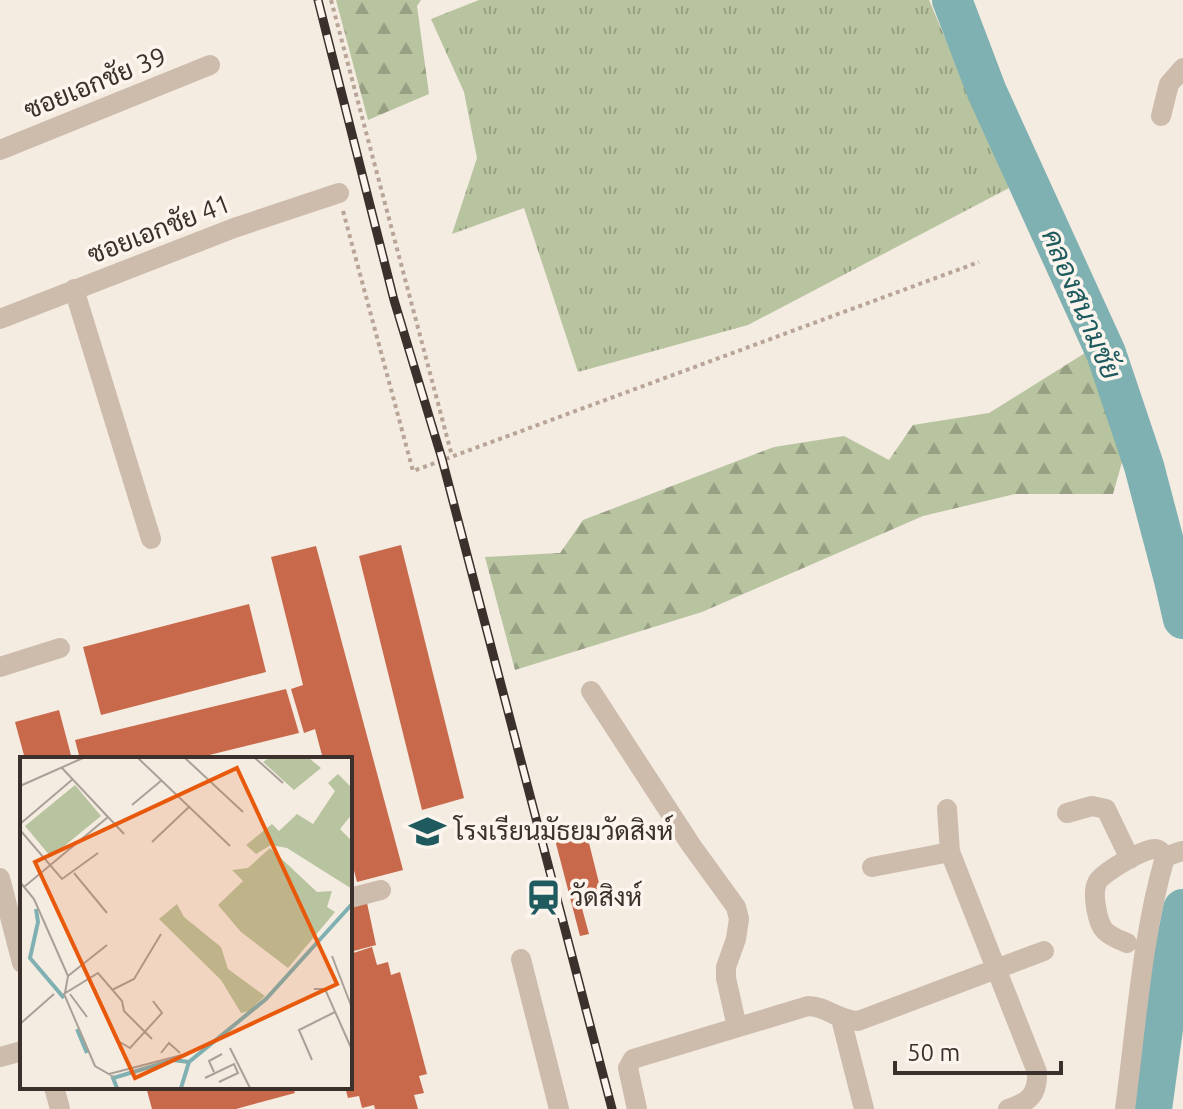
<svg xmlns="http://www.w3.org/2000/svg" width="1183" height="1109" viewBox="0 0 1183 1109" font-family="Ubuntu,Sarabun,sans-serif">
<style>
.grass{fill:url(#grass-tufts)}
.forest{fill:url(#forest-firs)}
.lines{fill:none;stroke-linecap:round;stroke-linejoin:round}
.river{stroke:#7fb0b2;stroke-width:40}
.building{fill:#c8694b}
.path{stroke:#b9a596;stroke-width:4;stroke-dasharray:4 4;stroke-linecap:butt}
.minor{stroke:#cdbbac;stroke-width:20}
.rail-casing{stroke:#3b302b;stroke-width:9}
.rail{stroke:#fbf5ee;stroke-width:6;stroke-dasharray:18;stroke-linecap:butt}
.labels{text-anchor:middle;stroke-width:7;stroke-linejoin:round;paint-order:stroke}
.street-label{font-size:26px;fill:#3b302b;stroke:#fbf5ee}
.poi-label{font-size:26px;fill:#3b302b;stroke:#fbf5ee;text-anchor:start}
.water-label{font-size:28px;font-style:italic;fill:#1f5a5e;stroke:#fbf5ee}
.inset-river{fill:none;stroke:#7fb0b2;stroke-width:4}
.inset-road{fill:none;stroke:#aaa098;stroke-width:2}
.view{fill:#e8590c;fill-opacity:0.15;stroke:#e8590c;stroke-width:4}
.inset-edge{fill:none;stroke:#3b302b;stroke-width:4}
</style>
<defs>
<pattern id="grass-tufts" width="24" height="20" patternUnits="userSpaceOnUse" patternTransform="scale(2)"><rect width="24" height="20" fill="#b8c4a0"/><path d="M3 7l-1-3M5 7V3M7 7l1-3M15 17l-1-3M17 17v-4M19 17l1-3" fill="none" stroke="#97a083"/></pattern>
<pattern id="forest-firs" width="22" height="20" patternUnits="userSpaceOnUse" patternTransform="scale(2)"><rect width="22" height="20" fill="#b8c4a0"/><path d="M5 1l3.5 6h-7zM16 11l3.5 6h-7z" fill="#97a083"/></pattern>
</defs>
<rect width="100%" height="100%" fill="#f4ebe1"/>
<!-- grass -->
<path class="grass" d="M479,0H929L1009,188L748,325L578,372L524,208L452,234L477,158L464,92L431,19Z"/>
<!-- forest -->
<path class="forest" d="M336,0H421L417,6L429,94L368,120Z
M1085,353L1124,455L1113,494H1015L923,516L702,612L515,670L485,557L560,553L583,520L774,447L844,436L889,460L913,425L989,413Z"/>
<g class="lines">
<!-- river -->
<path class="river" d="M952,0L987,92L1106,353L1144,466L1174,580L1183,619
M1152,1109L1172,963L1183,909"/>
</g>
<!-- building -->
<path class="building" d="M401,545L464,798L422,810L359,556Z
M316,546L403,870L357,882L350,855V759H323L315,729L304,733L291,689L303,685L271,557Z
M249,604L266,672L101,715L83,647Z
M286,689L299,733L193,759H80L75,740Z
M59,710L72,759H25L15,722Z
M584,823L602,895L580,901L589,934L580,936L553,832Z
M367,903L376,945L350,952V908Z
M372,947L377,965L388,962L391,975L400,972L427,1074L419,1076L424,1093L414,1095L418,1109H375L374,1105L362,1108L359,1096L348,1098L345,1087H350V954Z
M146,1087H293L295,1093L236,1109H152Z"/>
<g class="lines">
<!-- path -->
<path class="path" d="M331,0L452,456
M343,211L413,471L979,262"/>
<!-- minor -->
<path class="minor" d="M1161,116L1169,84L1183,68
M0,150L210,65
M74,289L151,539
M0,319L234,228L339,193
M0,667L60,648
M591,691L691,845L736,907L739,919L736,939L726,967V978L737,1027
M947,809L950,852
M1067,813L1092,806L1106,809L1130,859
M872,867L950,852L1037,1072C1038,1095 1029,1102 1008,1109
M0,878L22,963
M350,898L381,890
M1127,943C1120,940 1111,937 1105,931C1097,923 1092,893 1097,883C1101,873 1146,847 1156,849C1161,850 1163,854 1165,857
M521,959L559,1109
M841,1019L864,1109
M0,1057L22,1051
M54,1087L60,1109
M637,1109L628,1068L633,1059L808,1006C826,1006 839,1021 858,1021L1044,951
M1125,1109C1136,1027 1142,936 1165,857L1182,851"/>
<defs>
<path id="rail" d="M318,0L394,300L442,459L612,1109"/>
</defs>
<!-- rail casing -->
<use href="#rail" class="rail-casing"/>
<!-- rail -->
<use href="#rail" class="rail"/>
</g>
<!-- icons -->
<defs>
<symbol id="school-bare" viewBox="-9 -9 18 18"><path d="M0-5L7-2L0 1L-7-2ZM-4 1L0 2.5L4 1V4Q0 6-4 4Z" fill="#1f5a5e" stroke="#fbf5ee" stroke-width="2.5" paint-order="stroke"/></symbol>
<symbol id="station-bare" viewBox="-9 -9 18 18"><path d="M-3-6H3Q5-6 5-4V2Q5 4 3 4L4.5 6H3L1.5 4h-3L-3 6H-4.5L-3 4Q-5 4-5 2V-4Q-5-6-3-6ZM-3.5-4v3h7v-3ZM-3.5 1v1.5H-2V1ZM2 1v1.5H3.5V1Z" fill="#1f5a5e" stroke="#fbf5ee" stroke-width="2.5" paint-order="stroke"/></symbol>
</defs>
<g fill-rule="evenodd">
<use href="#school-bare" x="402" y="806" width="51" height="51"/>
<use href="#station-bare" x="518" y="872" width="51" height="51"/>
</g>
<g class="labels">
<!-- street labels -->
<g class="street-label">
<text transform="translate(95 83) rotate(-22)" y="9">ซอยเอกชัย 39</text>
<text transform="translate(159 229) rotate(-21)" y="9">ซอยเอกชัย 41</text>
</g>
<!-- poi labels -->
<g class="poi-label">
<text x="454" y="840">โรงเรียนมัธยมวัดสิงห์</text>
<text x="570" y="906">วัดสิงห์</text>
</g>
<!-- water labels -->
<g class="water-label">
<text transform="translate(1082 304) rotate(67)" y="10">คลองสนามชัย</text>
</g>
</g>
<!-- overview -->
<g transform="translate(20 757)">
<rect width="332" height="332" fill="#f4ebe1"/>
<path d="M250,91L297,135L312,134L307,150L315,155L268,211L221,175L198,148L223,124L212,113L228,111Z" fill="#b8c4a0"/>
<path d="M249,1H289L301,11L274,33L243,5ZM318,17L332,31V57L320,72L332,84V132L267,91L251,88L236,97L226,88L252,67L259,74L277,57L293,67L315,34L308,26ZM157,147L164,160L201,190L208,212L245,239L229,254L221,256L201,223L139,162Z" fill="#b8c4a0"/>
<path d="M55,28L81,59L31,100L5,69Z" fill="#b8c4a0"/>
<path class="inset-river" d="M16,152L18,165L10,201L44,241M57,272L67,296M97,331L93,321L153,303L169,305M161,331L169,305L246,242L332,147"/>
<path class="inset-road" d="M118,1L210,89M165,1L223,55M235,1L263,26M42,11L104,77M0,29L63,1M112,48L142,23M0,67L53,22M0,73L42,122L78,96M132,85L170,49M54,116L87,156M0,125L14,142L48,219L45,236M4,130L88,60M312,199L332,251M48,219L87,188M294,232H305L332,293M92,233L114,222L141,177M50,237L67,260M0,267L34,237M98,284L110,291L142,256L133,244M210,291L230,331M141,296L149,286L160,296M292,303L279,273L315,255M194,315L189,304L202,297M89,317L162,298M94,320L75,309L44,237L78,216L102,244L104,254L132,282M185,321L214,307L218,316L199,325"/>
<path class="view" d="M217,11L317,227L115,321L15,105Z"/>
<rect width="332" height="332" class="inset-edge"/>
</g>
<!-- scale -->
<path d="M895 1061v12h166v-12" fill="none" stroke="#3b302b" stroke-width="4"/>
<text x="907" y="1061" font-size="24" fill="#3b302b" stroke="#fbf5ee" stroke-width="6" paint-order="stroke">50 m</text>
</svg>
